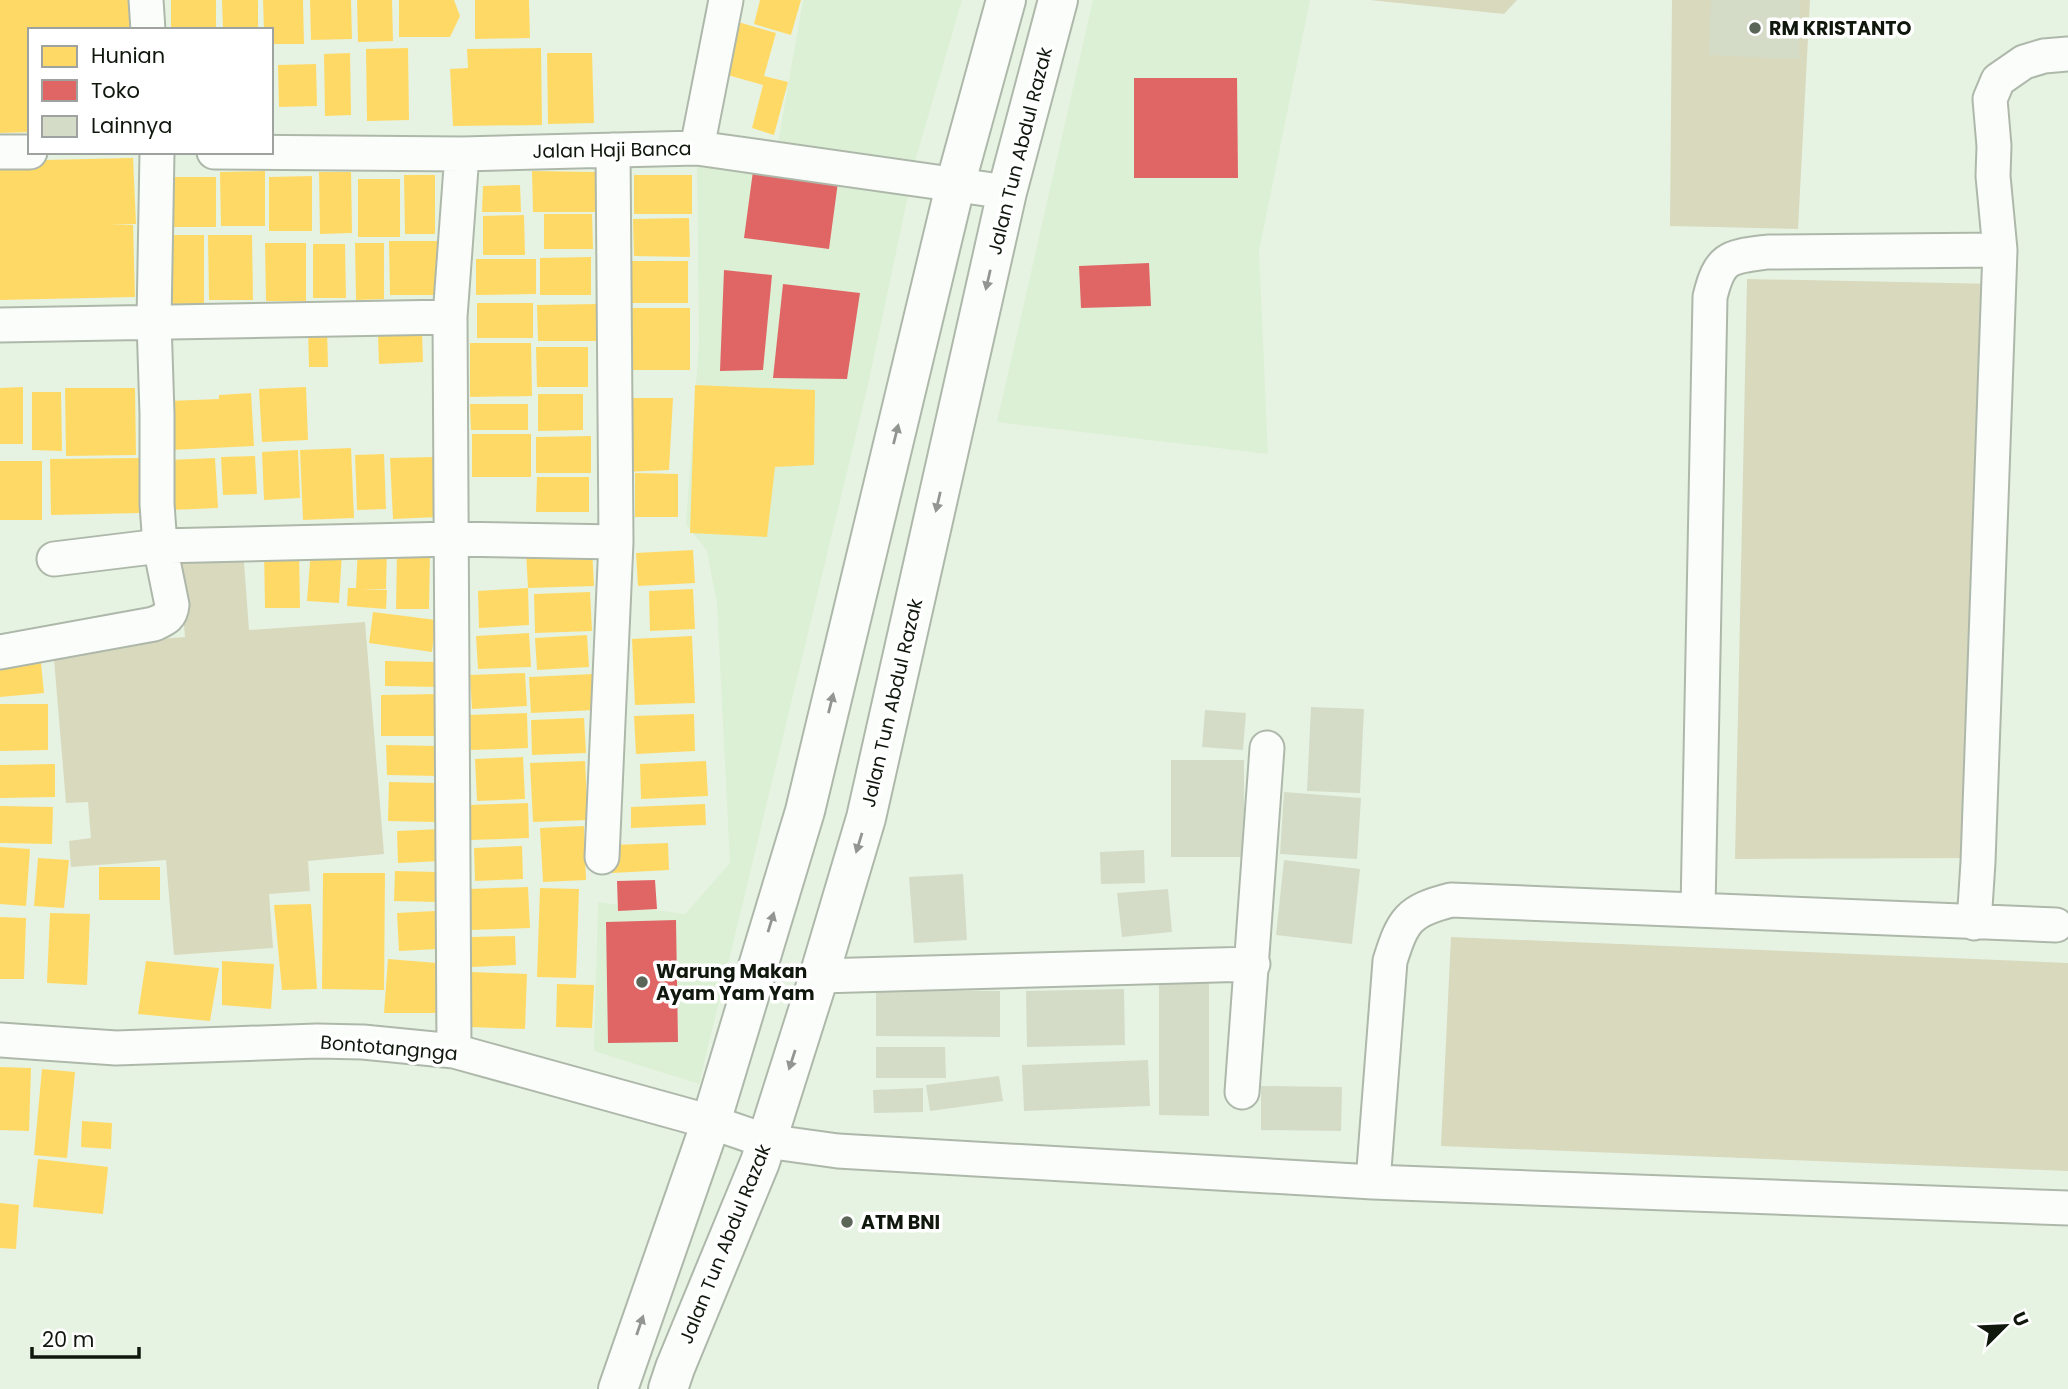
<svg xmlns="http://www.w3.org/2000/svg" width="2068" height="1389" viewBox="0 0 2068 1389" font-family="Poppins,sans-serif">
<rect width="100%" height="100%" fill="#e6f3e2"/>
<!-- built -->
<path fill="#dcf0d5" d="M803 0H962L916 158 868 385 699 1084 594 1051 598 902 685 914 730 863 717 604 707 551 686 524 699 343 697 159 774 166Z
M1093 0H1310L1259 251 1268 454 997 422Z"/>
<!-- green -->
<path fill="#d9d9bd" d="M1370 0H1517L1504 14Z
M1672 0H1810L1798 229 1670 226Z
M1747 279 1999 284 1976 858 1735 859Z
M243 549 249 630 365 622 384 854 308 861 310 891 269 894 273 948 174 955 166 860 71 867 69 841 91 838 88 802 66 803 53 647 185 637 178 553Z
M1451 937 2068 963V1171L1441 1146Z"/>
<!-- homes -->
<path fill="#ffd966" d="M0 0H133L134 30H30V132L0 133Z
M171 0H216V30H171Z
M222 0H258V30H223Z
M263 0H303L304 44H271V30H264Z
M310 0H351L352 39 311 40Z
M357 0H392L393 41 358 42Z
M399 0H454L460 16 450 37H399Z
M475 0H529L530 38 475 39Z
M760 0H801L791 35 754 24Z
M738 22 776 33 764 76 788 82 774 135 752 128 763 85 724 74Z
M408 48 409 120 367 121 366 49Z
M541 48 542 125 453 126 450 69 468 68 467 49Z
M350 53 351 115 325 116 324 54Z
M547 53H592L594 123 548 124Z
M316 64 317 106 279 107 278 65Z
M133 158 136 224 109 225H133L135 297 0 300V161Z
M265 171V226H221L220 172Z
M532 171 598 172V212H533Z
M319 172H351L352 233 320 234Z
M404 175H435V234H405Z
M634 175H692V214H634Z
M312 176V231H269V177Z
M172 177H216V227H172Z
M358 179H400V237H358Z
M520 185 521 212H482L483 186Z
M544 214H592L593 249H544Z
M524 215 525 255H483V216Z
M689 218 690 257 634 256 633 219Z
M170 235H204V305H171Z
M208 235H252L253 300H209Z
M389 241H438V295H390Z
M265 243H306V301H266Z
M355 243H384V299L356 300Z
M313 244H345L346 298H313Z
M591 257V295H540V258Z
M476 259H536V294L476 295Z
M631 261H688V303H631Z
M477 303H533V338H477Z
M596 304V341H538L537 305Z
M627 308H690V370H627Z
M308 326H327L328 367H309Z
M422 332 423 362 379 364 378 334Z
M470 343H531L532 396 470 397Z
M536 347H588V387H537Z
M695 385 815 390 814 465 775 467 767 537 690 533Z
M23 387V444H0V388Z
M306 387 308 440 262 442 259 389Z
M65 388H135L136 455 66 456Z
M32 392H61L62 451 32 450Z
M251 393 254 446 171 450 169 401 219 399V395Z
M538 394H583V430L538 431Z
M625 398H673L669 470 625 472Z
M470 404H528V430H471Z
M472 434H531V477H472Z
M591 436V473H536V437Z
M351 448 354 518 303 520 300 450Z
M298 450 300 498 264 500 262 452Z
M384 454 386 509 357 510 355 455Z
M255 456 257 494 223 495 221 457Z
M435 457 438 517 393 519 390 458Z
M139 458 140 513 51 515 50 459Z
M215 458 218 508 171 510 169 460Z
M0 461H42V520H0Z
M635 473 678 474V517H635Z
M537 477H589V512H536Z
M358 545 387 546 386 589H361L387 590 386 609 347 606 348 588H356Z
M592 548 594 586 528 588 526 551Z
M264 549H299L300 608H265Z
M311 549 342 552 339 603 307 601Z
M397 549 430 550 429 609H396Z
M693 550 695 583 638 586 636 553Z
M528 588 529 625 479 628 478 591Z
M693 589 695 629 650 631 649 591Z
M590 592 592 631 535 633 534 594Z
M373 612 436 620 432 652 369 643Z
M529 633 531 667 478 669 476 636Z
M587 635 589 667 537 670 535 638Z
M692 636 695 703 635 705 632 639Z
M40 653 44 693 0 697V657Z
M385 661 438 662 437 687 385 686Z
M525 673 527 706 472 709 470 675Z
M593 674 595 710 531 713 529 677Z
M438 694 439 736H381V695Z
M0 704H48V750L0 751Z
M527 713 528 748 471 750 469 715Z
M694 714 695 751 636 754 634 716Z
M584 718 586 753 532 755 531 720Z
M386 745 437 746V776L387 775Z
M523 757 525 799 477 801 475 759Z
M585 761 588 820 533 822 530 763Z
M706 761 708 796 641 799 640 764Z
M55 764V797L0 798V765Z
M389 782 436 783 435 822 388 821Z
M528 803 529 838 470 840 469 805Z
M705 804 706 825 631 828V807Z
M0 806 53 807 52 844 0 843Z
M584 826 586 880 543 882 540 828Z
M441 829 442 861 398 863 397 831Z
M668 843 669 870 612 873V845Z
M522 846 523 879 475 881 474 848Z
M0 847 30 849 26 906 0 904Z
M38 858 69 860 64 908 34 906Z
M99 867H160V900H99Z
M395 871 438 872V902L394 901Z
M323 873H385L384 990 322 989Z
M528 887 530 928 470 930 468 889Z
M540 888 579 889 576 978 537 977Z
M311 904 317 989 282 990 274 905Z
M435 911 437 949 399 951 397 913Z
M50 913 90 914 87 985 47 983Z
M0 917 26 918 24 979H0Z
M515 936 516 965 472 967 471 937Z
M388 959 449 964 445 1013H384Z
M146 961 219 968 210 1021 138 1014Z
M222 961 274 964 271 1009 222 1005Z
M472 972 527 974 525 1029 470 1027Z
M557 984 594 985 592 1028 556 1027Z
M0 1067 31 1068 29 1131 0 1130Z
M42 1069 75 1072 67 1158 34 1155Z
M82 1121 112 1123 111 1149 81 1147Z
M38 1159 108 1167 103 1214 33 1207Z
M0 1203 19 1205 16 1249 0 1248Z"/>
<!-- shops -->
<path fill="#e06666" d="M1134 78H1237L1238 178H1134Z
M753 171 838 182 829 249 744 238Z
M1149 263 1151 306 1081 308 1079 266Z
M724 270 772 275 763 370 720 371Z
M783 284 860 293 847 379 773 378Z
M655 880 657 909 618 911 617 881Z
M676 920 678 1042 608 1043 606 922Z"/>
<!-- building -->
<path fill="#d4dcc8" d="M1711 0H1800L1799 59 1709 55Z
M1311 707 1364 709 1360 793 1307 791Z
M1205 710 1246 713 1243 750 1202 747Z
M1171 760H1244V857H1171Z
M1284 792 1361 798 1357 859 1280 854Z
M1144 850 1145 883 1101 884 1100 852Z
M1284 860 1360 869 1352 944 1276 935Z
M963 874 967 940 914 943 909 877Z
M1168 889 1172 932 1122 937 1117 893Z
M1159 980 1209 981V1116L1159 1115Z
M1124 989 1125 1045 1027 1047 1026 991Z
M876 990 1000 991V1037L876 1036Z
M876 1047H945L946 1078H876Z
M1148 1060 1150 1106 1024 1111 1022 1065Z
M999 1076 1003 1101 930 1111 926 1085Z
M1261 1086 1342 1087 1341 1131 1261 1130Z
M923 1088V1112L874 1113 873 1090Z"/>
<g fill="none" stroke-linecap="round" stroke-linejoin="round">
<!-- street casing -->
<g stroke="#aeb8aa" stroke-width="37">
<path id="street" d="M146 0 148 30
M697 148 726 0
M0 152H30
M214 152 462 154 697 148 1007 192
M0 325 450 317
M54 559 160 546 452 539 616 542
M0 652 154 624C165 619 171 617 172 605L160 546 157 504V414L154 321 157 152
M602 857 616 542 613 150
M1698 909 1710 297C1720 256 1729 257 1768 252L2000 250
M1974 923 1978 862 2000 250 1993 176 1994 146 1990 99 1998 80 2024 62 2044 56 2068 54
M819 976 1253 964
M0 1040 116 1048 317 1041 363 1042 454 1051 711 1122 766 1141 838 1151 1373 1182 2068 1208
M454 1051 450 317 462 154
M1242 1092 1267 748
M1373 1182 1390 961C1403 920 1408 911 1451 900L2056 925"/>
</g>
<!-- primary casing -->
<g stroke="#aeb8aa" stroke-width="42">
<path id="primary" d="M618 1389 711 1122 805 811 957 178 1006 0
M668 1389 675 1368 760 1162 819 976 866 818 1007 192 1058 0"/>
</g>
<!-- street -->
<use href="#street" stroke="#fbfdfb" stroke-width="33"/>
<!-- primary -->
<use href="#primary" stroke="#fbfdfb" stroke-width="38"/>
</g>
<!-- one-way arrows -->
<defs><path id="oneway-solid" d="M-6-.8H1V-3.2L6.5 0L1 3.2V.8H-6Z" transform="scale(1.75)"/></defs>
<g fill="#919690">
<use href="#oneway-solid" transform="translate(988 280) rotate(103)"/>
<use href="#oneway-solid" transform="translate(896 434) rotate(-76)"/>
<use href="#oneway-solid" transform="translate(938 502) rotate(103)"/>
<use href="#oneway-solid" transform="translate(831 703) rotate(-76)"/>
<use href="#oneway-solid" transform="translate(859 843) rotate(107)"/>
<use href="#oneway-solid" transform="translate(771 922) rotate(-73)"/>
<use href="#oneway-solid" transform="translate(792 1060) rotate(108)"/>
<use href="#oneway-solid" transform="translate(640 1325) rotate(-71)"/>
</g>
<!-- markers -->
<g fill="#5b6558" stroke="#fff" stroke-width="2.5">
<circle cx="1755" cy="28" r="7"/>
<circle cx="642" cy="982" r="7"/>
<circle cx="847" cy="1222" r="7"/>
</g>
<g text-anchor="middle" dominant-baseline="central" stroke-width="7" stroke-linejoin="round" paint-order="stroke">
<!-- poi labels -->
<g font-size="19" font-weight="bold" fill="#10180e" stroke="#fff" text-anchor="start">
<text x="1769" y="28">RM KRISTANTO</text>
<text x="656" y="971">Warung Makan<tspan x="656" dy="22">Ayam Yam Yam</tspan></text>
<text x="861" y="1222">ATM BNI</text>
</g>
<!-- street labels -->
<g font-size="19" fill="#10180e" stroke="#fff">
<text transform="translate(612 150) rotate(-1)">Jalan Haji Banca</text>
<text transform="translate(1020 151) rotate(-76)">Jalan Tun Abdul Razak</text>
<text transform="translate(892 703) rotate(-77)">Jalan Tun Abdul Razak</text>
<text transform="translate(389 1048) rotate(5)">Bontotangnga</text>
<text transform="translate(725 1244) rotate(-68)">Jalan Tun Abdul Razak</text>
</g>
</g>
<!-- legend -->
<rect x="28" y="28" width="245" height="126" fill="#ffffff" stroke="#9fa39f" stroke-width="2"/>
<rect x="42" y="46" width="35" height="21" fill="#ffd966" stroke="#9fa39f" stroke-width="2"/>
<text x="91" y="63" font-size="21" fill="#10180e">Hunian</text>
<rect x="42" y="80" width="35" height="21" fill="#e06666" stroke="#9fa39f" stroke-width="2"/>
<text x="91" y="98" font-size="21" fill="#10180e">Toko</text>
<rect x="42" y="116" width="35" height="21" fill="#d4dcc8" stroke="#9fa39f" stroke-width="2"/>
<text x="91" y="133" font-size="21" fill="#10180e">Lainnya</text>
<!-- north arrow -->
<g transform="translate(2005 1326) rotate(66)" stroke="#ffffff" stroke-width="5" paint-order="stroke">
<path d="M0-5L12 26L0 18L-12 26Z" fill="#10180e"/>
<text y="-10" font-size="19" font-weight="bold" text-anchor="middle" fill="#10180e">U</text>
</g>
<!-- scale -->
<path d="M32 1347v10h107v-10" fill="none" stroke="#10180e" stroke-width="3.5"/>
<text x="42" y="1347" font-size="21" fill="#10180e" stroke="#ffffff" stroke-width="5" paint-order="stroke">20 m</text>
</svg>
